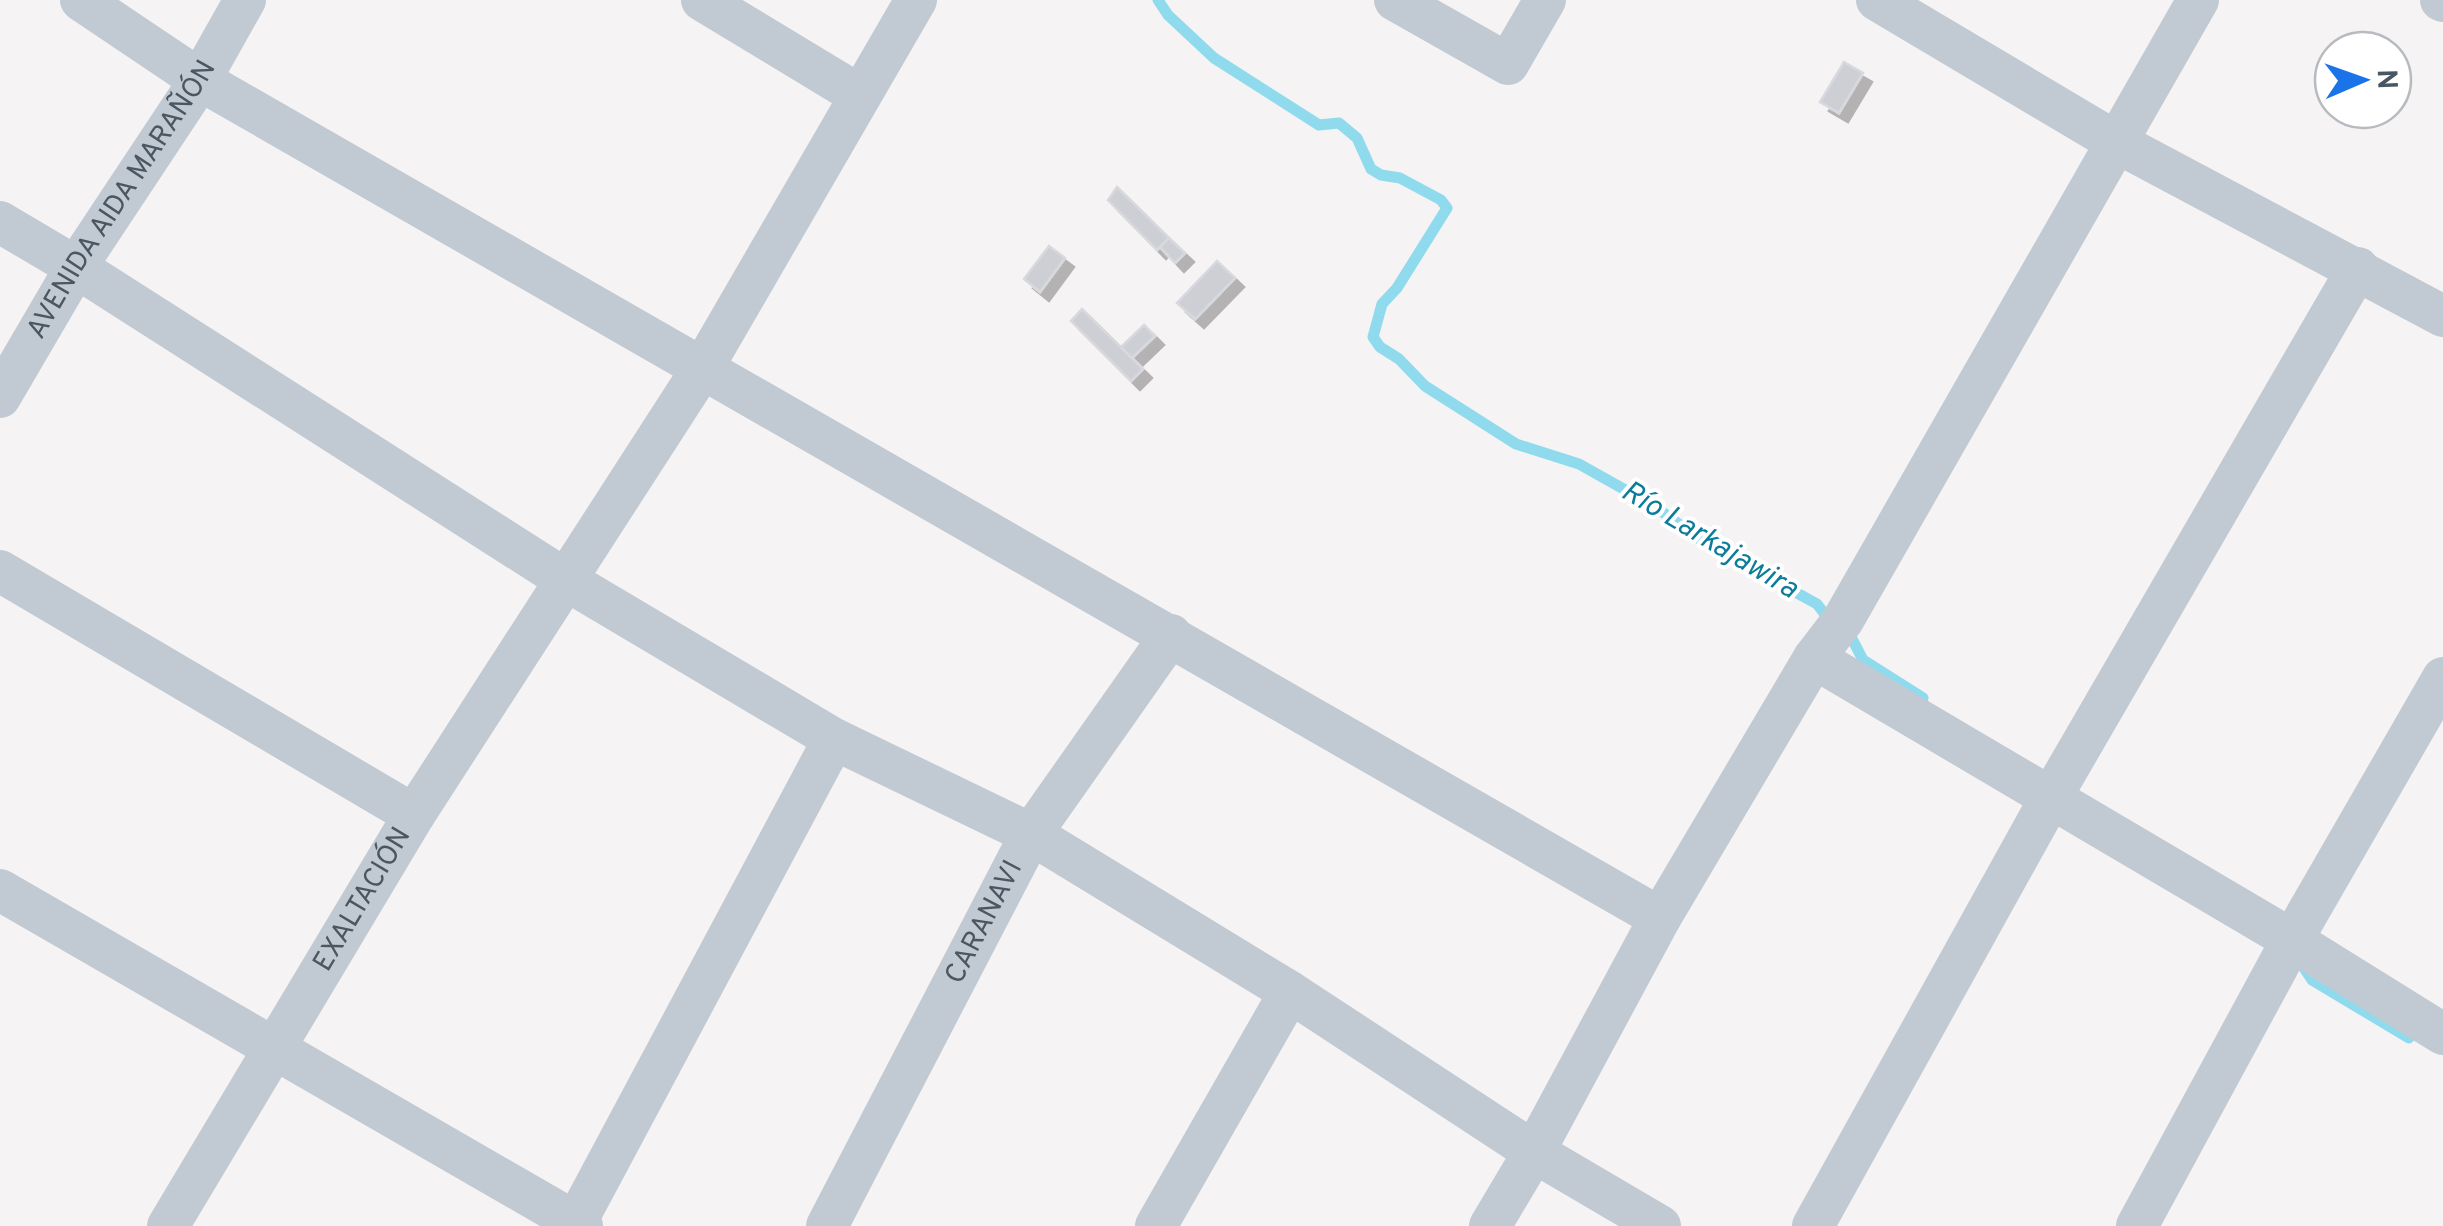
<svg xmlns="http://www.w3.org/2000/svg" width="2443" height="1226" viewBox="0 0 2443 1226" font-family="Overpass,sans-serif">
<defs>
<filter id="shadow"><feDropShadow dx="9" dy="9" stdDeviation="0" flood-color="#0004"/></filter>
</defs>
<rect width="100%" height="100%" fill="#f5f3f3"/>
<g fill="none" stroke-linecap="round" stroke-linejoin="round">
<!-- stream -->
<path stroke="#90daee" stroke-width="11" d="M1158 0 1168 15 1214 58 1319 125 1339 123 1357 138 1371 169 1381 175 1400 178 1441 200 1447 208 1397 288 1382 304 1373 337 1380 347 1399 359 1425 386 1516 444 1579 464 1654 506 1702 541 1817 604 1827 617 1834 618
M1847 629 1863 660 1923 698
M2302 965 2312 980 2409 1038"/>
</g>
<!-- building -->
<path fill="#cdcfd5" stroke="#d7d9de" stroke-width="2.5" filter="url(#shadow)" d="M1844 62 1863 73 1839 113 1820 102Z
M1117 187 1169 238 1157 250 1108 200Z
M1169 238 1185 253 1175 263 1160 247Z
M1049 246 1065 258 1040 292 1024 279Z
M1217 261 1235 278 1195 319 1177 303Z
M1082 309 1143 369 1131 381 1071 321Z
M1144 325 1155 336 1132 358 1121 347Z"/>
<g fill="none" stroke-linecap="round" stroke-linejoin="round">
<!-- minor -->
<g stroke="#c1cad2" stroke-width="42">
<path d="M81 0 200 80 1660 918"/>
<path d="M702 0 859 95"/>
<path d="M1395 0 1508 64 1545 0"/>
<path d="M1877 0 2116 142 2443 316"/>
<path d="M2441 0 2443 1"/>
<path d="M0 222 76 267 566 580 834 739 1031 834 1290 992 1534 1152 1660 1226"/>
<path id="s1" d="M0 397 76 267 200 80 245 0"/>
<path d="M0 571 414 815"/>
<path d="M1814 658 2292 940 2443 1034"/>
<path d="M0 890 582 1226"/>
<path d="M576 1222 834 739"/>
<path id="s2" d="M168 1226 414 815 702 369 916 0"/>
<path id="s3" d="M827 1226 1031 834 1171 635"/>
<path d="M1156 1226 1290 992"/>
<path d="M1490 1226 1534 1152 1660 918 1814 658 1843 620 2198 0"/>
<path d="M1813 1226 2050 799 2358 268"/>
<path d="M2137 1226 2292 940 2443 678"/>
</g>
</g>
<g text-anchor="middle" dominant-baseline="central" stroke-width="8" stroke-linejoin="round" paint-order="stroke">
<!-- street labels -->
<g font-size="28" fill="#4a5661" stroke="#fff">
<text stroke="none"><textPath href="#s1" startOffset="232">AVENIDA AIDA MARAÑÓN</textPath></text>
<text stroke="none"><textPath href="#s2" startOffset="380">EXALTACIÓN</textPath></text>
<text stroke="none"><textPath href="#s3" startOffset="342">CARANAVI</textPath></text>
</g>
<!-- water labels -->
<g font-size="30" font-style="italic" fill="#0c7c9b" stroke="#fff">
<text transform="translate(1709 541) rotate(31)">Río Larkajawira</text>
</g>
</g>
<!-- north arrow -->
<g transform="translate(2363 80) rotate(88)"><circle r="48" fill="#ffffff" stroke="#b7bbc0" stroke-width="2.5"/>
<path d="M0-8L18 38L0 25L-18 38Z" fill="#1a73e8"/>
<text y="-15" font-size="28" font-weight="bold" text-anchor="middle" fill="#4a5661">N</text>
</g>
</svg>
